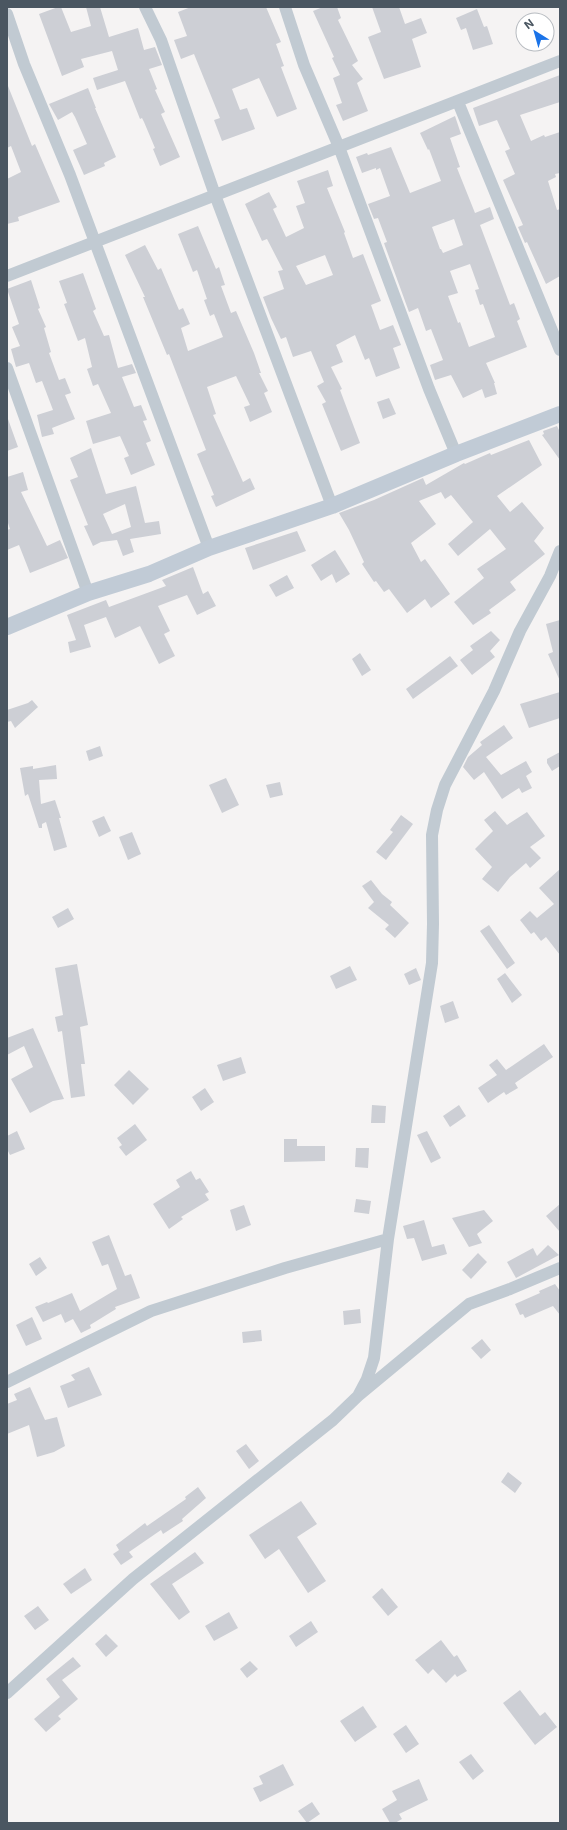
<svg xmlns="http://www.w3.org/2000/svg" width="567" height="1830" viewBox="0 0 567 1830" font-family="Inter,sans-serif">
<rect width="100%" height="100%" fill="#f5f3f3"/>
<!-- building -->
<path fill="#cdcfd5" fill-rule="evenodd" d="M58 7H61L71 32 91 26 86 7H100L109 37 138 28 144 50 155 47 162 65 149 69 157 89 155 90 165 112 161 114 180 157 160 166 153 149 155 148 144 122 142 118 140 119 125 81 97 90 93 78 118 70 112 51 81 59 84 67 62 76 39 14Z
M191 7H266L281 42 276 44 284 66 281 67 297 109 277 117 259 78 232 89 240 110 247 108 255 129 222 141 214 120 220 118 194 54 181 59 174 40 187 36 178 12Z
M323 7H337L341 18 338 20 358 61 352 65 363 79 357 83 368 111 343 121 336 105 342 103 333 78 340 75 332 58 334 57 313 11Z
M372 7H399L405 24 421 18 427 33 412 39 421 67 384 79 368 37 381 32Z
M477 9 484 27 487 26 493 44 473 50 466 28 461 30 456 18Z
M560 75V102L520 115 531 141 544 135 545 137 560 132V173L555 174 556 177 548 181 557 210 560 209V276L546 284 527 242 525 243 518 227 523 225 503 180 515 174 505 151 510 149 497 120 479 126 473 108Z
M8 86 32 146 35 144 60 202 18 217 19 221 7 224V179L21 172 11 146 7 148V87Z
M88 88 96 108H95L116 157 104 163 105 166 84 175 73 150 87 144 75 117 72 112 58 120 49 104Z
M455 116 461 134 450 138 460 167 457 168 475 213 490 207 494 219 480 225 510 305 514 303 520 319 517 321 527 347 486 363 495 383H494L497 394 485 398 482 389 463 398 451 375 435 380 430 365 443 360 431 329 426 331 418 308 409 312 385 246 384 243 387 242 378 218 374 219 368 204 390 196 380 168 376 170V168L362 173 356 157 367 153 368 155 391 147 410 193 441 181 429 149 428 150 420 133ZM454 219 463 245 443 253 441 249H440L432 227ZM470 264 479 289 475 290 480 305 483 304 495 337 469 347 460 322 458 323 448 296 458 293 450 271Z
M328 170 333 186 327 188 345 232 344 233 353 258 363 254 381 301 371 305 380 330 393 325 401 345 393 348 400 368 376 377 369 358 365 360 355 335 336 345 343 362 331 367 342 389 340 390 360 443 341 451 322 404 326 402 317 386 324 382 311 351 293 357 286 337 281 339 271 318 263 297 284 289 278 271 283 270 267 239 262 241 245 204 269 192 277 207 273 209 286 237 304 228 296 206 305 203 297 181ZM325 255 333 275 306 285 296 266Z
M198 226 216 269 219 267 225 285 221 286 231 313 236 311 254 353 261 373H259L268 391 264 393 272 412 250 422 244 407 250 405 236 376 207 387 216 414 213 415 243 482 250 478 255 489 216 507 211 496 214 495 197 454 206 450 169 354 167 355 143 297H145L125 255 145 245 158 270 161 268 179 310 183 308 190 324 181 328 188 351 223 337 214 314 210 316 204 300 207 299 197 270 193 272 178 234Z
M83 273 96 309 93 311 104 336 109 335 118 368 132 364 136 373 122 377 134 407 141 405 147 420 143 421 151 441 146 443 155 465 131 475 124 458 129 456 120 436 93 444 86 421 111 413 98 384 93 386 87 369 92 367 85 338 78 341 64 304 67 303 59 281Z
M31 280 40 308 38 309 46 327 44 328 51 352 49 353 59 380 65 378 71 393 65 395 75 419 52 428 54 434 42 437 37 415 53 410 42 381 36 383 29 363 16 367 11 349 20 346 12 327 19 324 7 289Z
M389 398 396 414 383 419 377 402Z
M8 419 18 447 7 451V420Z
M557 426 560 432V460L542 435 544 434 543 431Z
M529 440 542 465 497 496 510 512 522 502 544 528 534 541 545 554 510 582 516 590 489 610 491 613 473 625 454 602 484 578 477 569 506 549 490 529 458 556 448 544 473 522 451 495 445 499 441 492 419 501 436 524 411 543 421 562 425 559 450 594 431 608 425 599 407 613 389 589 384 592 376 581 374 582 362 564 364 562 349 530 339 513 374 500 423 478 426 485 464 463 465 464 490 453 491 455Z
M91 448 106 494 136 486 145 523 159 521 161 534 130 539 134 552 123 556 117 540 101 542 93 546 84 526 88 525 70 480 78 477 70 458ZM125 504 131 527 112 534 103 514Z
M23 472 28 490 21 492 47 546 60 540 68 558 30 573 19 545 7 550V530L10 529 7 520V477Z
M297 531 306 551 253 570 245 548Z
M335 550 350 574 336 583 332 574 321 581 311 565Z
M193 567 203 594 208 591 216 606 197 615 187 595 158 606 170 631 164 634 175 656 159 664 140 626 115 638 106 617 84 625 91 647 70 653 68 642 76 640 67 615 106 600 109 607 166 586 162 580Z
M287 575 294 588 276 597 269 585Z
M560 620V681L548 654 553 652 546 624Z
M491 631 500 640 490 651 495 657 472 675 460 660 473 650 470 646Z
M360 653 371 670 362 676 352 659Z
M450 656 458 666 413 699 406 689Z
M560 692V718L529 728 520 704Z
M32 700 38 707 15 728 11 721 7 722V710L28 703Z
M504 725 513 738 486 757 501 775 526 761 532 772 526 776 532 788 522 793 519 788 502 799 484 772 474 780 463 767 468 757 482 745 480 742Z
M100 746 103 756 89 761 86 751Z
M560 752V766L552 771 547 763V759Z
M56 765 57 779 39 780 41 804 55 800 61 818H59L67 847 54 851 46 822 42 824V828H39L28 794 25 796 20 768 33 766V769Z
M226 778 239 805 222 813 209 785Z
M280 782 283 795 270 798 266 785Z
M495 811 507 825 527 812 545 836 530 847 541 858 530 868 526 863 510 877 498 892 482 879 492 867 475 849 493 831 484 820Z
M401 815 413 824 386 860 376 852 393 832 390 830Z
M104 816 111 831 99 837 92 821Z
M132 832 141 854 128 860 119 837Z
M560 869V955L546 937 541 941 534 932 531 934 520 920 530 911 537 918 554 904 539 888Z
M371 880 382 894 392 902 390 905 409 923 395 938 385 929 389 925 368 908 374 902 362 886Z
M68 908 74 919 58 928 52 917Z
M489 925 515 963 507 969 480 931Z
M77 964 88 1025 80 1027 85 1064H81L85 1096 71 1098 62 1031 58 1032 55 1017 63 1015 55 968Z
M350 966 357 980 336 989 330 976Z
M416 968 421 980 409 985 404 974Z
M505 973 522 995 512 1003 497 979Z
M453 1001 459 1018 445 1023 440 1006Z
M33 1028 64 1099 53 1101 30 1113 11 1079 33 1067 24 1046 7 1055V1038Z
M544 1044 553 1057 515 1083 518 1088 506 1095 504 1092 488 1103 478 1088 497 1075 489 1065 497 1059 506 1070Z
M241 1057 246 1073 223 1081 217 1065Z
M129 1070 149 1089 133 1105 114 1085Z
M205 1088 214 1102 201 1111 192 1097Z
M372 1105 386 1106 385 1123H371Z
M459 1105 466 1116 450 1127 443 1116Z
M135 1124 147 1140 126 1156 119 1147 122 1145 117 1138Z
M17 1131 25 1149 10 1155 7 1149V1136Z
M427 1131 441 1158 431 1163 417 1135Z
M284 1139H297V1146H325V1161L284 1162Z
M356 1148H369L368 1168 355 1167Z
M191 1171 196 1180 200 1178 209 1192 205 1194 209 1200 181 1217 183 1219 169 1229 153 1204 180 1187 176 1180Z
M356 1199 371 1201 369 1214 354 1212Z
M560 1204V1232L546 1216Z
M244 1205 251 1225 236 1231 230 1210Z
M484 1210 493 1221 477 1234 482 1243 469 1247 452 1218Z
M424 1220 432 1247 444 1244 447 1254 422 1261 414 1238 407 1239 403 1226Z
M109 1235 125 1276 131 1274 140 1298 115 1307 116 1309 90 1325 91 1328 81 1333 73 1319 65 1323 61 1314 43 1322 35 1307 47 1302 48 1303 72 1293 80 1311 117 1289 108 1264 102 1266 92 1242Z
M548 1245 559 1255 516 1278 507 1262 533 1248 537 1256Z
M478 1253 487 1262 471 1279 462 1270Z
M40 1257 47 1268 36 1276 29 1264Z
M555 1284 560 1291V1315L553 1306 525 1318 523 1314 520 1315 515 1304 540 1293 539 1291Z
M360 1309 361 1323 344 1325 343 1311Z
M32 1317 42 1339 26 1346 16 1325Z
M261 1330 262 1341 243 1343 242 1332Z
M482 1339 491 1350 481 1359 471 1348Z
M89 1367 102 1395 68 1408 60 1386 75 1380 71 1375Z
M30 1387 45 1420 57 1417 65 1446 54 1452 37 1457 29 1425 7 1434V1404L17 1400 14 1394Z
M246 1444 259 1461 249 1469 236 1451Z
M508 1472 522 1483 515 1493 501 1482Z
M198 1487 206 1498 182 1519 183 1521 163 1534 161 1530 129 1552 133 1557 121 1565 113 1554 119 1550 116 1545 145 1523 147 1526 186 1499 185 1497Z
M301 1501 317 1524 297 1537 326 1581 308 1593 279 1549 265 1559 249 1535Z
M195 1552 204 1563 172 1584 190 1612 179 1620 150 1584Z
M85 1568 92 1580 71 1594 63 1584Z
M382 1588 398 1607 388 1616 372 1597Z
M38 1606 49 1620 35 1630 24 1616Z
M229 1612 238 1628 214 1641 205 1626Z
M311 1621 318 1632 296 1647 289 1636Z
M106 1634 118 1646 106 1657 95 1644Z
M441 1640 454 1657 457 1655 467 1671 457 1677 455 1674 446 1683 433 1669 428 1674 415 1660Z
M73 1657 81 1666 62 1680 78 1699 58 1716 61 1719 46 1732 34 1719 60 1697 46 1679Z
M250 1661 258 1669 247 1678 240 1669Z
M520 1690 540 1716 545 1712 557 1727 535 1745 503 1703Z
M363 1706 377 1727 355 1742 340 1721Z
M406 1725 419 1744 406 1753 393 1734Z
M471 1754 484 1771 473 1780 459 1762Z
M283 1764 294 1785 260 1802 253 1788 263 1784 259 1776Z
M419 1779 428 1800 399 1814 402 1819 395 1823H390L382 1809 397 1800 392 1791Z
M312 1802 320 1814 307 1823 298 1811Z"/>
<g fill="none" stroke-linecap="round" stroke-linejoin="round">
<!-- street -->
<path stroke="#c1cad2" stroke-width="12" d="M145 7 161 40 215 195 332 506
M285 7 304 65 339 147 429 389 456 454
M7 14 24 64 70 175 209 548
M458 102 560 350
M7 276 560 61
M7 368 88 593
M7 1382 151 1311 285 1268 388 1239
M358 1396 367 1379 374 1358 388 1239 432 963 433 924 432 835 437 810 445 785 494 691 520 631 550 576 560 551
M7 1693 133 1579 333 1420 358 1396 469 1304 510 1289 560 1268"/>
<!-- secondary -->
<path stroke="#c1cbd6" stroke-width="16" d="M7 627 88 593 149 574 209 548 332 506 456 454 560 414"/>
</g>
<!-- border -->
<rect width="567" height="1830" fill="none" stroke="#4a5661" stroke-width="16"/>
<!-- north arrow -->
<g transform="translate(535 32) rotate(323)"><circle r="19" fill="#ffffff" stroke="#b7bbc0"/>
<path d="M0-3L7 15L0 10L-7 15Z" fill="#1a73e8"/>
<text y="-6" font-size="11" font-weight="bold" text-anchor="middle" fill="#4a5661">N</text>
</g>
</svg>
